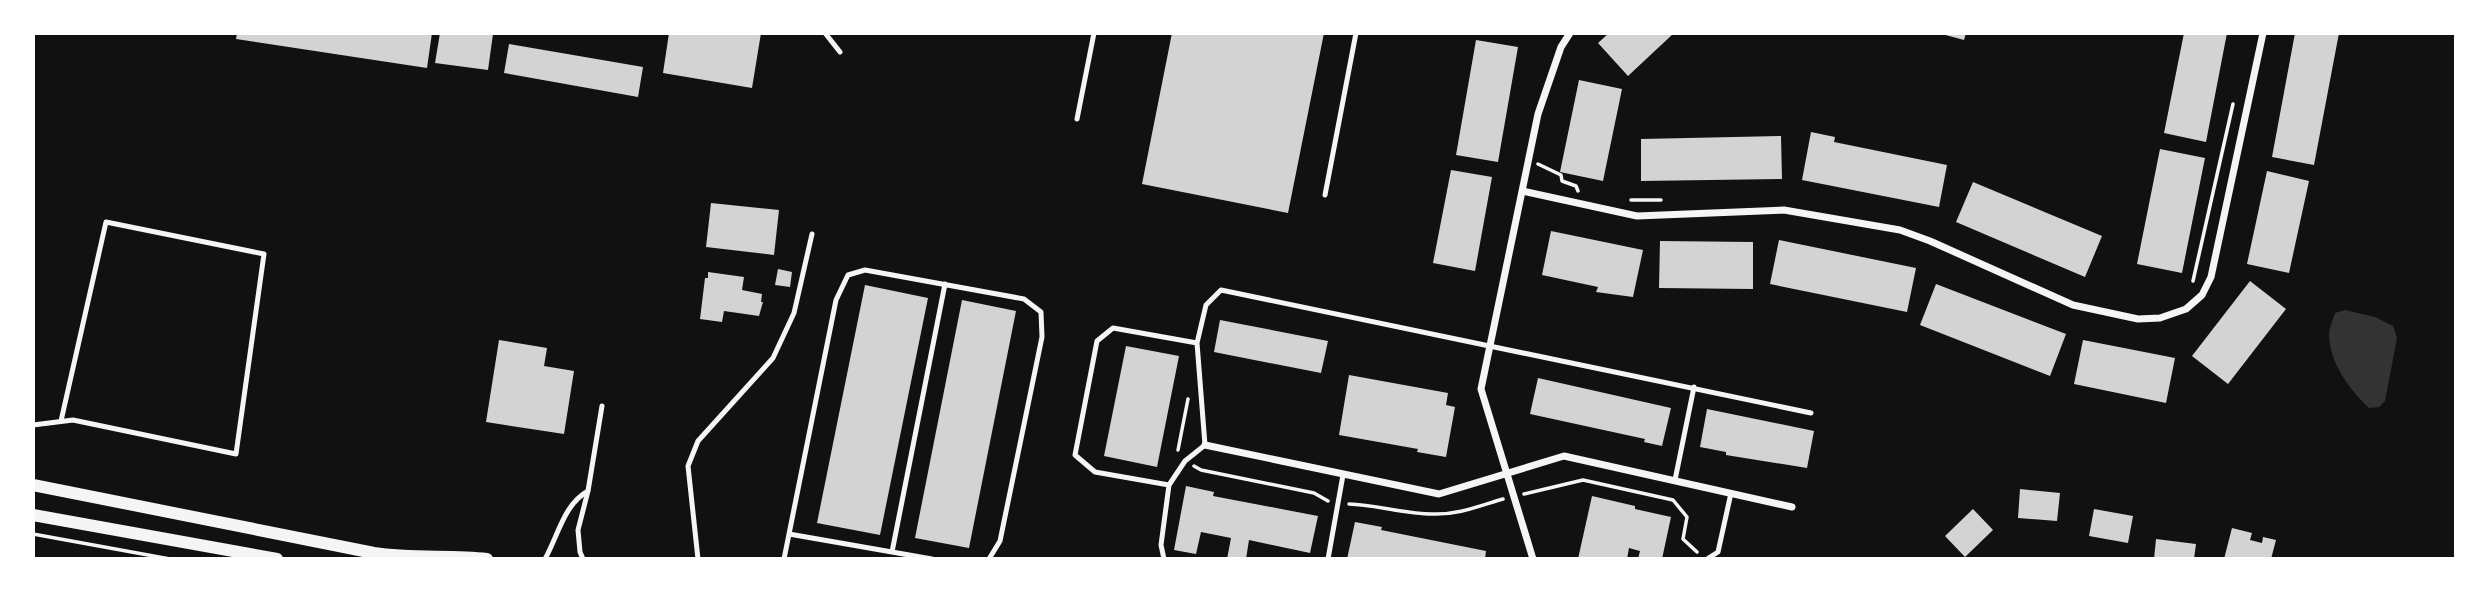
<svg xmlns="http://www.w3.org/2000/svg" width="2489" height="592" viewBox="0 0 2489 592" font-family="Overpass,sans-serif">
<rect width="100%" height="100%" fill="#111"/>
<!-- water -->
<path fill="#333" d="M2345 310 2375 317 2393 326 2397 338 2385 401 2379 407 2369 408C2349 389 2330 363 2329 335 2329 328 2333 320 2335 313Z"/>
<!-- building -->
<path fill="#d3d3d3" d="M237 33H432L427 68 236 39Z
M440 33 493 34 488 70 435 63Z
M669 33H761L752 88 663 73Z
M1172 33H1324L1288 213 1142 184Z
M1609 33H1674L1628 76 1598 43Z
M1938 33H1966L1964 40Z
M2184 33H2227L2206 142 2164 133Z
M2295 33H2339L2314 165 2272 157Z
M1476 40 1518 47 1498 162 1456 155Z
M509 44 643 67 638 97 504 73Z
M1579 80 1622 89 1603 181 1560 172Z
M1811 132 1835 137 1834 142 1947 165 1939 207 1802 180Z
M1781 136 1782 179 1641 181V139Z
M2160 149 2205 158 2182 273 2137 264Z
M1451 170 1492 177 1475 271 1433 263Z
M2267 171 2309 181 2289 273 2247 264Z
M1973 182 2102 236 2085 277 1956 222Z
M711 203 779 210 774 255 706 247Z
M1551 231 1643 250 1633 297 1596 292 1598 287 1542 275Z
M1779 240 1916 268 1907 312 1770 284Z
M1660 241 1753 242V289L1659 288Z
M778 269 792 272 790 287 775 285Z
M708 272 744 277 742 290 762 294 761 302H763L759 316 724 311 722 322 700 319 705 278H708Z
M2250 281 2286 309 2228 384 2192 356Z
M1936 284 2066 334 2050 376 1920 325Z
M865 285 928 298 880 535 817 523Z
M962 300 1016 311 969 548 915 538Z
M1220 320 1328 341 1321 373 1214 352Z
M499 340 547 348 544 366 574 371 564 434 486 422Z
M2083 340 2175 358 2166 403 2074 384Z
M1126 346 1179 356 1157 467 1104 456Z
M1349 375 1448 393 1446 405 1455 407 1446 457 1417 452 1418 449 1339 435Z
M1538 378 1671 408 1662 446 1644 442 1645 439 1530 414Z
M1707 409 1814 431 1807 468 1726 455V452L1700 447Z
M1186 486 1214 492 1213 496 1318 516 1310 553 1249 540 1246 559H1227L1231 538 1201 532 1196 554 1174 550Z
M2020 489 2060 493 2057 521 2018 518Z
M1592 496 1635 506V509L1671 517 1662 559H1638L1640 551 1629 548 1627 559H1578Z
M1973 509 1993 530 1965 557 1945 536Z
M2094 509 2133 516 2128 543 2089 536Z
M1355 522 1382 527 1381 530 1486 551 1485 559H1347Z
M2232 528 2252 533 2250 540 2262 543 2263 537 2276 540 2271 559H2224Z
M2156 539 2196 544 2194 559H2154Z"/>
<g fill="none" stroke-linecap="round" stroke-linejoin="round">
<!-- path -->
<path stroke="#f5f5f5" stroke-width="3.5" d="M1538 164 1561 175 1562 181 1576 186 1578 191
M1631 200H1661
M2193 281 2233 104
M1178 450 1188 399
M1194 466 1201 470 1314 493 1328 501
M1524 494 1583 480 1673 500 1687 517 1683 539 1697 552
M1349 504C1377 505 1405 514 1432 514 1458 515 1479 506 1503 499
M33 534 170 559"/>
<!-- service -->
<path stroke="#f5f5f5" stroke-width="5" d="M825 33 840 52
M1077 119 1094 33
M1325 195 1356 33
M33 425 73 420 236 454 264 254 106 222 61 421
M1675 480 1694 387
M1169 485 1185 461 1205 445 1197 343
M789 534 932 559
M892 552 945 284
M545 559C558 536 564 504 588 491
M583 559 580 552 578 530 588 491 602 406
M698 559 688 466 698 441 773 358 794 313 812 234
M784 559 836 300 848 275 865 270 1024 299 1041 312 1042 337 1000 541 989 559
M1164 559 1161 545 1169 485 1095 472 1075 455 1097 341 1113 328 1197 343 1206 305 1221 290 1811 413
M1328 559 1343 475
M1707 559 1718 552 1731 493"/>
<!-- minor -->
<path stroke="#f5f5f5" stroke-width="7" d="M1522 191 1637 216 1784 210 1900 230 1930 241 2073 305 2138 319 2160 318 2186 309 2202 295 2211 277 2263 33
M1205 445 1439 494 1564 456 1792 507
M1533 559 1481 389 1538 114 1561 47 1570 33"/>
<!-- tertiary -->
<path stroke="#f5f5f5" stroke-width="12" d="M33 485 374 553C411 559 449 555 487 559
M33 515 277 559"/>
</g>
<!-- border -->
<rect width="2489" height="592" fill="none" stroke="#ffffff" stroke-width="70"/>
</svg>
